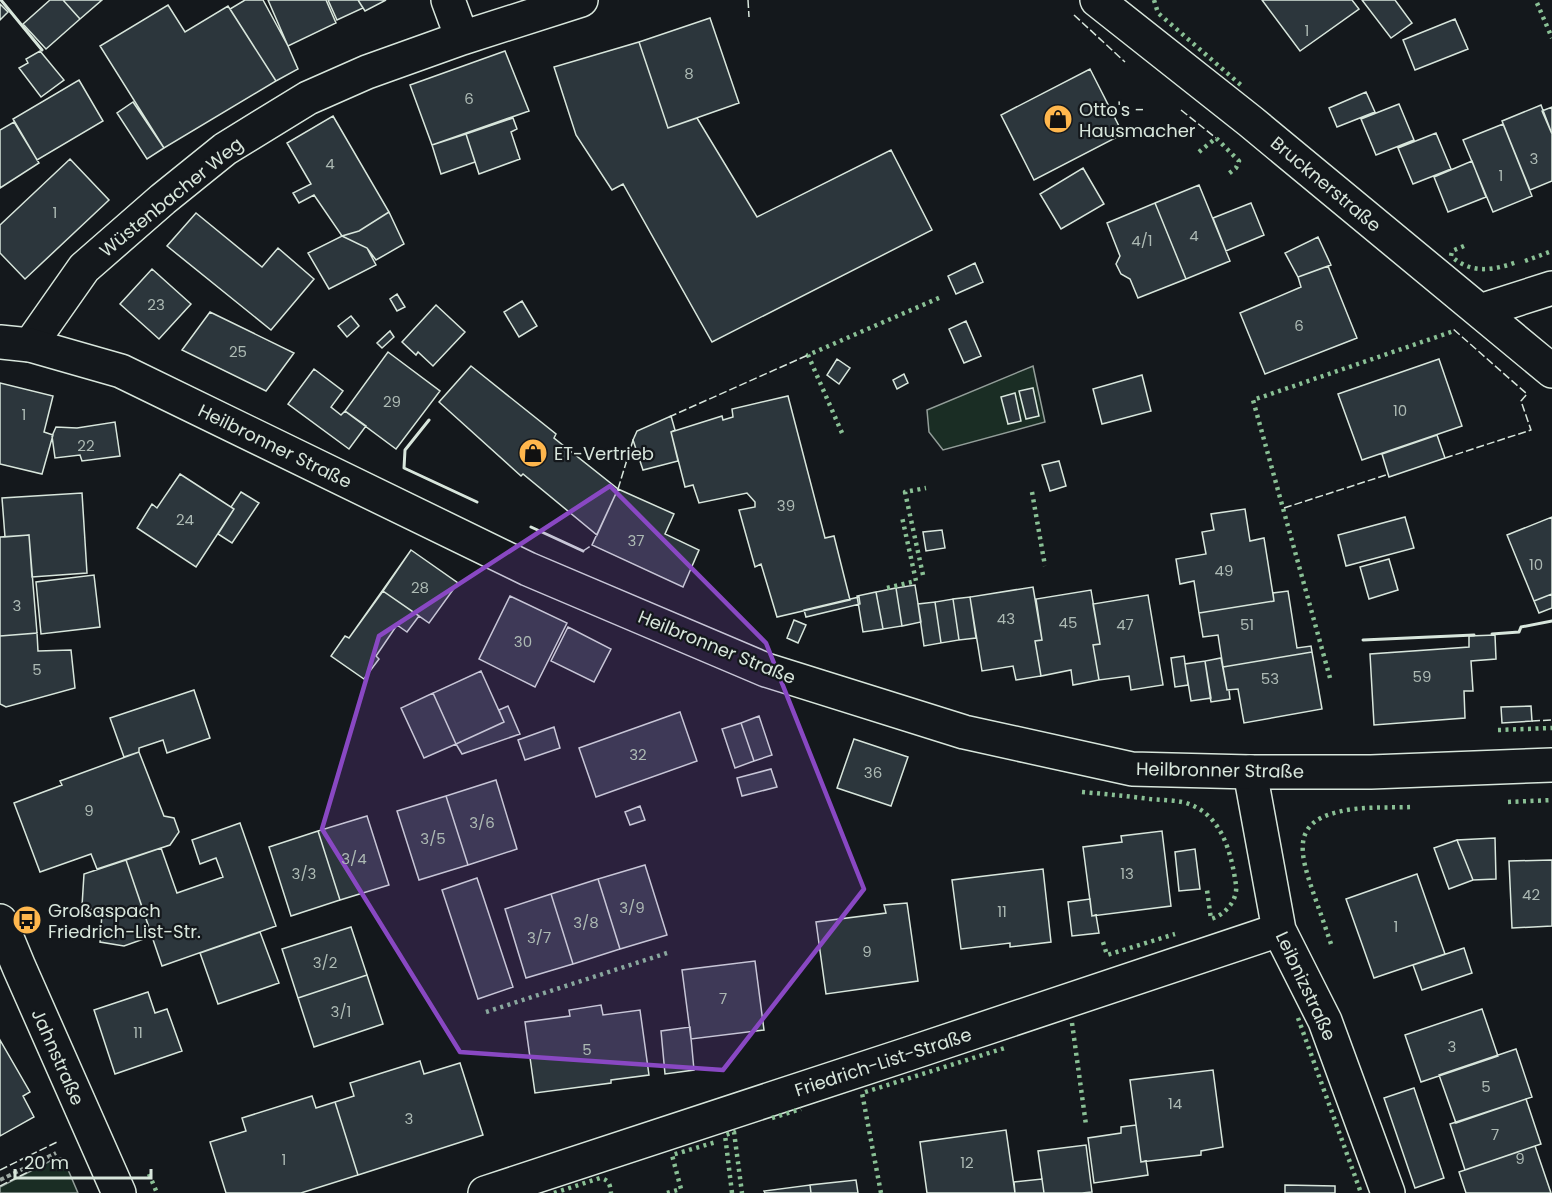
<svg xmlns="http://www.w3.org/2000/svg" width="1552" height="1193" viewBox="0 0 1552 1193" font-family="Poppins,sans-serif">
<rect width="100%" height="100%" fill="#14181c"/>
<!-- green -->
<path fill="#1a2d24" stroke="#939e99" stroke-width="1.5" d="M1033 366 1045 422 943 450 929 432 927 410Z
M56 1158H63L78 1193H0V1187Z"/>
<!-- building -->
<path fill="#2c363c" stroke="#d8e6dc" stroke-width="1.5" d="M50 0H63L80 19 46 49 23 24Z
M63 0H102L80 19Z
M245 0H263L288 46 298 69 276 81 230 9Z
M268 0H326L336 23 288 46Z
M328 0H358L363 8 337 20Z
M358 0H386L365 11Z
M1262 0H1352L1359 9 1300 51Z
M1362 0H1395L1412 23 1391 38Z
M0 4 8 12 0 20Z
M168 5 185 32 228 6 276 81 164 148 100 46Z
M710 18 739 103 668 128 639 42Z
M1455 19 1468 49 1415 70 1403 40Z
M639 42 668 128 697 118 757 217 891 150 932 230 712 342 623 184 612 190 576 135 554 67Z
M40 51 64 80 41 97 19 68 28 63 26 59Z
M505 51 529 111 432 145 410 85Z
M1090 69 1123 134 1034 180 1001 115Z
M79 80 103 121 37 160 13 119Z
M1366 92 1375 112 1337 127 1329 108Z
M133 102 164 148 147 159 117 113Z
M1399 104 1414 140 1376 155 1361 119Z
M1541 105 1552 134V181L1530 190 1502 121Z
M1552 107V134L1542 111Z
M333 116 389 212 359 231 342 236 314 195 299 203 293 193 311 184 287 143Z
M513 118 517 129 511 132 520 159 479 174 466 134Z
M14 122 39 163 0 188V130Z
M1503 124 1532 196 1493 212 1463 140Z
M1436 133 1451 169 1413 184 1398 148Z
M466 134 475 162 441 174 432 145Z
M70 159 109 200 25 279 0 253V225Z
M1472 161 1486 197 1448 212 1434 177Z
M1083 168 1104 204 1061 229 1040 194Z
M1199 185 1230 261 1186 279 1155 203Z
M1155 203 1186 279 1138 298 1130 279 1121 274 1116 264 1120 256 1107 223Z
M1251 203 1264 235 1226 251 1213 218Z
M389 212 404 244 376 260 367 248 342 236 359 231Z
M196 213 262 267 278 248 314 279 271 330 167 246Z
M342 236 367 248 376 265 329 289 308 253Z
M1318 237 1331 265 1298 277 1285 253Z
M975 263 983 282 956 294 948 276Z
M1328 266 1357 338 1265 374 1240 313 1301 287 1298 277Z
M152 269 191 304 159 339 120 304Z
M397 294 405 307 397 311 390 299Z
M522 301 537 326 519 337 504 312Z
M436 305 465 332 433 366 418 352 416 355 402 342Z
M210 312 294 353 266 391 182 350Z
M351 316 359 326 347 337 338 326Z
M966 321 981 356 964 363 949 329Z
M390 331 394 337 382 348 377 343Z
M388 352 440 391 396 449 345 411Z
M837 359 850 368 839 384 827 375Z
M1439 359 1462 426 1362 460 1338 394Z
M471 366 556 434 554 438 618 489 597 535 523 474 521 476 439 402Z
M314 369 343 391 331 407 341 415 345 411 366 426 349 449 288 404Z
M904 374 908 383 897 389 893 380Z
M1142 375 1151 411 1102 424 1093 389Z
M0 383 53 396 44 432 53 435 42 474 0 464Z
M1033 388 1039 416 1026 419 1019 391Z
M1015 393 1021 421 1008 424 1001 397Z
M788 396 825 538 834 536 850 600 777 617 761 564 755 567 739 510 755 507V502L747 493 699 503 693 485 685 487 671 432 722 416 723 420 733 417 732 409Z
M671 416 675 430 671 432 678 461 643 470 633 440 637 431Z
M115 422 120 456 82 461 80 455 55 458 52 436 56 427 77 428Z
M1437 435 1445 458 1389 477 1382 454Z
M1059 461 1066 486 1050 491 1042 465Z
M180 474 234 509 196 567 137 528 152 504 157 508Z
M618 489 674 514 665 534 699 550 683 587 592 545Z
M241 492 259 503 232 543 218 534 234 509 231 507Z
M82 493 87 573 32 577 29 535 5 537 2 498Z
M1245 509 1250 541 1264 538 1274 601 1199 613 1194 581 1180 584 1176 559 1206 554 1202 532 1214 530 1211 514Z
M1405 517 1414 548 1346 566 1338 535Z
M1552 517V594L1534 601 1507 535Z
M942 530 945 548 926 551 923 532Z
M29 535 37 633 0 636V537Z
M411 550 458 583 429 623 383 591Z
M411 550 458 583 429 623 419 616 407 632 397 625 376 656 379 659 364 679 331 656 345 636 349 638Z
M1389 559 1398 590 1369 599 1360 567Z
M94 575 100 627 41 634 36 582Z
M915 585 921 622 902 626 896 588Z
M1033 587 1042 640 1035 641 1041 676 1016 680 1013 666 982 671 970 597Z
M896 588 902 626 883 629 876 592Z
M1091 590 1100 644 1093 645 1099 680 1073 685 1071 670 1041 676 1035 641 1042 640 1036 599Z
M383 591 419 616 407 632 397 625 376 656 379 659 364 679 331 656 345 636 349 638Z
M1288 591 1297 648 1311 646 1312 652 1223 667 1218 635 1203 637 1199 613 1274 601 1273 593Z
M876 592 883 629 863 632 857 596Z
M1552 594V608L1539 613 1534 601Z
M1148 595 1163 685 1131 690 1129 676 1099 680 1093 645 1100 644 1093 604Z
M510 596 567 623 535 687 479 659Z
M859 597 860 604 806 617 804 610Z
M970 597 976 638 959 640 953 599Z
M953 599 959 640 941 643 935 602Z
M935 602 941 643 924 646 918 604Z
M794 620 806 625 798 643 787 638Z
M568 627 611 649 594 682 551 661Z
M37 633 38 651 71 650 75 688 6 707 0 704V636Z
M1495 635 1496 659 1471 661 1473 691H1464L1465 718 1374 725 1370 654 1469 647V636Z
M1312 652 1322 709 1244 723 1238 689 1227 690 1223 667Z
M1184 656 1188 685 1175 687 1171 658Z
M1221 658 1227 690H1229L1230 699 1211 702 1205 661Z
M1205 661 1211 698 1191 701 1185 664Z
M481 671 504 722 456 744 433 693Z
M194 690 210 738 167 753 163 740 139 748V752L124 757 110 718Z
M433 693 456 744 424 758 401 708Z
M508 706 520 734 462 754 456 744 504 722 499 710Z
M1531 706 1532 721 1502 723 1501 707Z
M680 712 697 761 596 797 579 748Z
M759 716 772 755 754 761 741 723Z
M741 723 754 761 735 768 722 729Z
M554 727 560 748 525 760 518 740Z
M854 739 908 757 891 806 837 788Z
M139 752 164 816 174 818 179 832 170 845 97 869 91 854 40 872 14 803 62 785 60 781Z
M771 769 777 787 742 796 737 778Z
M496 780 517 849 468 865 446 796Z
M446 796 468 865 419 880 397 811Z
M640 806 645 820 630 825 625 812Z
M367 816 389 885 340 900 318 831Z
M240 823 276 926 162 966 126 860 161 848 177 893 223 877 216 858 200 864 192 840Z
M318 831 340 900 291 916 269 847Z
M1162 831 1171 906 1092 916 1083 847 1122 842 1121 836Z
M1495 838 1496 879 1473 880 1457 840Z
M1457 840 1473 880 1449 889 1434 848Z
M1195 849 1200 889 1179 891 1175 852Z
M126 860 152 936 124 946 100 942 102 913 82 906 84 874Z
M1552 860V926L1512 928 1509 861Z
M645 865 667 935 620 949 598 879Z
M1043 869 1051 942 1010 947V943L961 949 952 880Z
M1417 874 1445 954 1374 978 1346 899Z
M477 878 513 987 478 999 442 890Z
M598 879 620 949 573 964 551 894Z
M551 894 573 964 526 978 505 909Z
M1090 899 1092 916 1096 915 1099 933 1072 936 1068 902Z
M907 903 918 981 826 994 816 922 886 913 884 905Z
M351 927 367 975 298 998 282 949Z
M260 932 279 983 218 1004 200 953Z
M1464 948 1472 973 1422 990 1413 965Z
M755 961 764 1030 691 1039 682 970Z
M367 975 383 1024 314 1047 298 998Z
M148 992 155 1013 167 1009 182 1051 115 1074 94 1010Z
M601 1005 603 1015 640 1010 649 1075 611 1080V1083L535 1093 525 1022 570 1016 569 1010Z
M601 1005 603 1015 640 1010 649 1075 611 1080V1083L535 1093 525 1022 570 1016 569 1010Z
M1482 1009 1498 1056 1421 1082 1405 1035Z
M690 1027 694 1070 665 1074 661 1031Z
M0 1040 30 1092 23 1096 34 1117 0 1136Z
M1516 1049 1532 1097 1456 1123 1439 1075Z
M420 1061 424 1074 460 1063 483 1135 358 1175 335 1102 354 1096 350 1083Z
M1213 1070 1223 1147 1201 1151V1155L1141 1162 1130 1080Z
M1414 1088 1444 1178 1415 1188 1384 1098Z
M312 1096 316 1108 335 1102 358 1175 301 1193H226L210 1142 246 1131 242 1118Z
M1526 1099 1541 1144 1465 1170 1450 1124Z
M1136 1125 1141 1162 1146 1161 1148 1175 1094 1183 1088 1138 1121 1133V1127Z
M1006 1130 1015 1193H927L920 1142Z
M1086 1145 1092 1192 1082 1193H1044L1038 1151Z
M1535 1146 1551 1193H1466L1459 1172Z
M1042 1179 1044 1193H1015L1014 1182Z
M856 1180 858 1193H811L810 1185Z
M810 1185 811 1193H765L764 1191Z
M1285 1185 1335 1186V1193H1285Z"/>
<g fill="none" stroke-linecap="round" stroke-linejoin="round">
<!-- street casing -->
<g stroke="#d8e6dc" stroke-width="36">
<path id="street" d="M448 0 462 38
M1097 0 1250 121 1552 371
M1480 311 1552 288
M30 345 84 268 163 199 225 149 308 98 367 72 462 38 581 0
M1250 772 1279 930 1325 1021 1388 1193
M485 1193 908 1054 1279 930"/>
</g>
<!-- secondary casing -->
<g stroke="#d8e6dc" stroke-width="36">
<path id="secondary" d="M0 342 30 345 121 371 528 569 766 670 964 732 1132 769 1250 772H1371L1552 765
M0 921 19 967 119 1193"/>
</g>
<!-- path -->
<path stroke="#9da8a2" stroke-width="4" stroke-dasharray="4.5 3" stroke-linecap="butt" d="M0 1180 56 1153"/>
<!-- street -->
<use href="#street" stroke="#14181c" stroke-width="33"/>
<!-- secondary -->
<use href="#secondary" stroke="#14181c" stroke-width="33"/>
<!-- hedge -->
<path stroke="#8ac095" stroke-width="4.5" stroke-dasharray="3 4.5" stroke-linecap="butt" d="M1154 0 1158 13 1242 86
M1537 3 1552 38
M1199 152 1216 138 1239 161 1236 168 1227 175
M1464 246 1452 251 1451 256C1472 275 1494 270 1517 262
M1525 261 1552 251
M842 433 808 355 941 297
M1032 492 1045 566
M923 575 905 492 926 488
M887 588 916 581 902 517
M1330 678 1253 400 1454 331
M1498 730 1552 728
M1082 792C1105 794 1127 796 1150 799 1161 800 1172 800 1182 802 1221 811 1231 851 1236 885 1238 900 1225 915 1211 919L1207 890
M1508 802 1552 800
M1103 942 1107 955 1175 934
M1331 944C1325 926 1319 909 1313 892 1301 856 1290 823 1338 812 1360 806 1388 808 1411 807
M486 1012 667 953
M1298 1018 1361 1193
M1072 1023 1086 1125
M772 1118 801 1109
M149 1174 157 1193
M554 1193 600 1178C609 1180 610 1184 611 1193
M667 1193 681 1189 672 1155 716 1142
M732 1193 725 1135 734 1132 742 1193
M881 1193 862 1093 1008 1047"/>
<!-- fence -->
<path stroke="#d8e6dc" stroke-width="1.5" stroke-dasharray="8 3" stroke-linecap="butt" d="M748 0 749 17
M1074 15 1125 62
M1181 110 1216 138
M669 417 808 355
M1445 458 1531 430 1521 401 1527 394 1452 328
M618 489 634 437
M1284 508 1389 474
M583 551 592 545
M1532 721 1552 720
M0 1170 59 1141
M0 1186 56 1158"/>
<!-- wall -->
<path stroke="#d8e6dc" stroke-width="3" d="M1 0 42 50
M429 420 405 450 404 468 477 502
M531 527 583 551
M1492 634 1519 632 1521 627 1552 621
M1363 640 1474 635"/>
</g>
<!-- marked area -->
<path fill="#8948c3" fill-opacity="0.2" stroke="#8948c3" stroke-width="4.5" stroke-linejoin="round" d="M610 486 766 643 864 889 723 1070 460 1052 322 829 379 636Z"/>
<!-- icons -->
<defs>
<g id="shop-disc" transform="scale(1.5)"><circle r="9.5" fill="#ffb74d" stroke="#14181c"/><path d="M-5-2.5h2.3a2.7 3.5 0 0 1 5.4 0H5L5.5 6h-11ZM-1.5-2.5h3a1.5 2.3 0 0 0-3 0Z" fill="#111"/></g>
<g id="bus-disc" transform="scale(1.5)"><circle r="9.5" fill="#ffb74d" stroke="#14181c"/><path d="M-5-6H5V4H4V6H2V4H-2V6H-4V4H-5ZM-3.5-4V0h7V-4ZM-3.5 1.2v1.5H-2V1.2ZM2 1.2v1.5H3.5V1.2Z" fill="#111"/></g>
</defs>
<g fill-rule="evenodd">
<use href="#shop-disc" x="1058" y="119"/>
<use href="#shop-disc" x="533" y="453"/>
<use href="#bus-disc" x="27" y="920"/>
</g>
<g text-anchor="middle" dominant-baseline="central" stroke-width="4.5" stroke-linejoin="round" paint-order="stroke">
<!-- number labels -->
<g font-size="15" fill="#adbab4">
<text x="1307" y="30">1</text>
<text x="689" y="73">8</text>
<text x="469" y="98">6</text>
<text x="1534" y="158">3</text>
<text x="330" y="163">4</text>
<text x="1501" y="175">1</text>
<text x="55" y="212">1</text>
<text x="1194" y="235">4</text>
<text x="1142" y="240">4/1</text>
<text x="156" y="304">23</text>
<text x="1299" y="325">6</text>
<text x="238" y="351">25</text>
<text x="392" y="401">29</text>
<text x="1400" y="410">10</text>
<text x="24" y="414">1</text>
<text x="86" y="445">22</text>
<text x="786" y="505">39</text>
<text x="185" y="519">24</text>
<text x="636" y="540">37</text>
<text x="1536" y="564">10</text>
<text x="1224" y="570">49</text>
<text x="420" y="587">28</text>
<text x="17" y="605">3</text>
<text x="1006" y="618">43</text>
<text x="1068" y="622">45</text>
<text x="1125" y="624">47</text>
<text x="1247" y="624">51</text>
<text x="523" y="641">30</text>
<text x="37" y="669">5</text>
<text x="1422" y="676">59</text>
<text x="1270" y="678">53</text>
<text x="638" y="754">32</text>
<text x="873" y="772">36</text>
<text x="89" y="810">9</text>
<text x="482" y="822">3/6</text>
<text x="433" y="838">3/5</text>
<text x="354" y="858">3/4</text>
<text x="304" y="873">3/3</text>
<text x="1127" y="873">13</text>
<text x="1531" y="894">42</text>
<text x="632" y="907">3/9</text>
<text x="1002" y="911">11</text>
<text x="586" y="922">3/8</text>
<text x="1396" y="926">1</text>
<text x="539" y="937">3/7</text>
<text x="867" y="951">9</text>
<text x="325" y="962">3/2</text>
<text x="723" y="998">7</text>
<text x="341" y="1011">3/1</text>
<text x="138" y="1032">11</text>
<text x="1452" y="1046">3</text>
<text x="587" y="1049">5</text>
<text x="1486" y="1086">5</text>
<text x="1175" y="1103">14</text>
<text x="409" y="1118">3</text>
<text x="1495" y="1134">7</text>
<text x="1520" y="1158">9</text>
<text x="284" y="1159">1</text>
<text x="967" y="1162">12</text>
</g>
<!-- poi labels -->
<g font-size="18" fill="#d8e6dc" stroke="#14181c" text-anchor="start">
<text x="1079" y="109">Otto's -<tspan x="1079" dy="21">Hausmacher</tspan></text>
<text x="554" y="453">ET-Vertrieb</text>
<text x="48" y="910">Großaspach<tspan x="48" dy="21">Friedrich-List-Str.</tspan></text>
</g>
<!-- street labels -->
<g font-size="18" fill="#d8e6dc" stroke="#14181c">
<text transform="translate(1326 184) rotate(40)">Brucknerstraße</text>
<text transform="translate(171 197) rotate(-39)">Wüstenbacher Weg</text>
<text transform="translate(275 446) rotate(26)">Heilbronner Straße</text>
<text transform="translate(717 647) rotate(22)">Heilbronner Straße</text>
<text transform="translate(1220 770) rotate(1)">Heilbronner Straße</text>
<text transform="translate(1306 986) rotate(65)">Leibnizstraße</text>
<text transform="translate(58 1057) rotate(66)">Jahnstraße</text>
<text transform="translate(883 1062) rotate(-18)">Friedrich-List-Straße</text>
</g>
</g>
<!-- scale -->
<path d="M15 1169v9h136v-9" fill="none" stroke="#d8e6dc" stroke-width="3"/>
<text x="24" y="1169" font-size="18" fill="#d8e6dc" stroke="#14181c" stroke-width="4.5" paint-order="stroke">20 m</text>
</svg>
